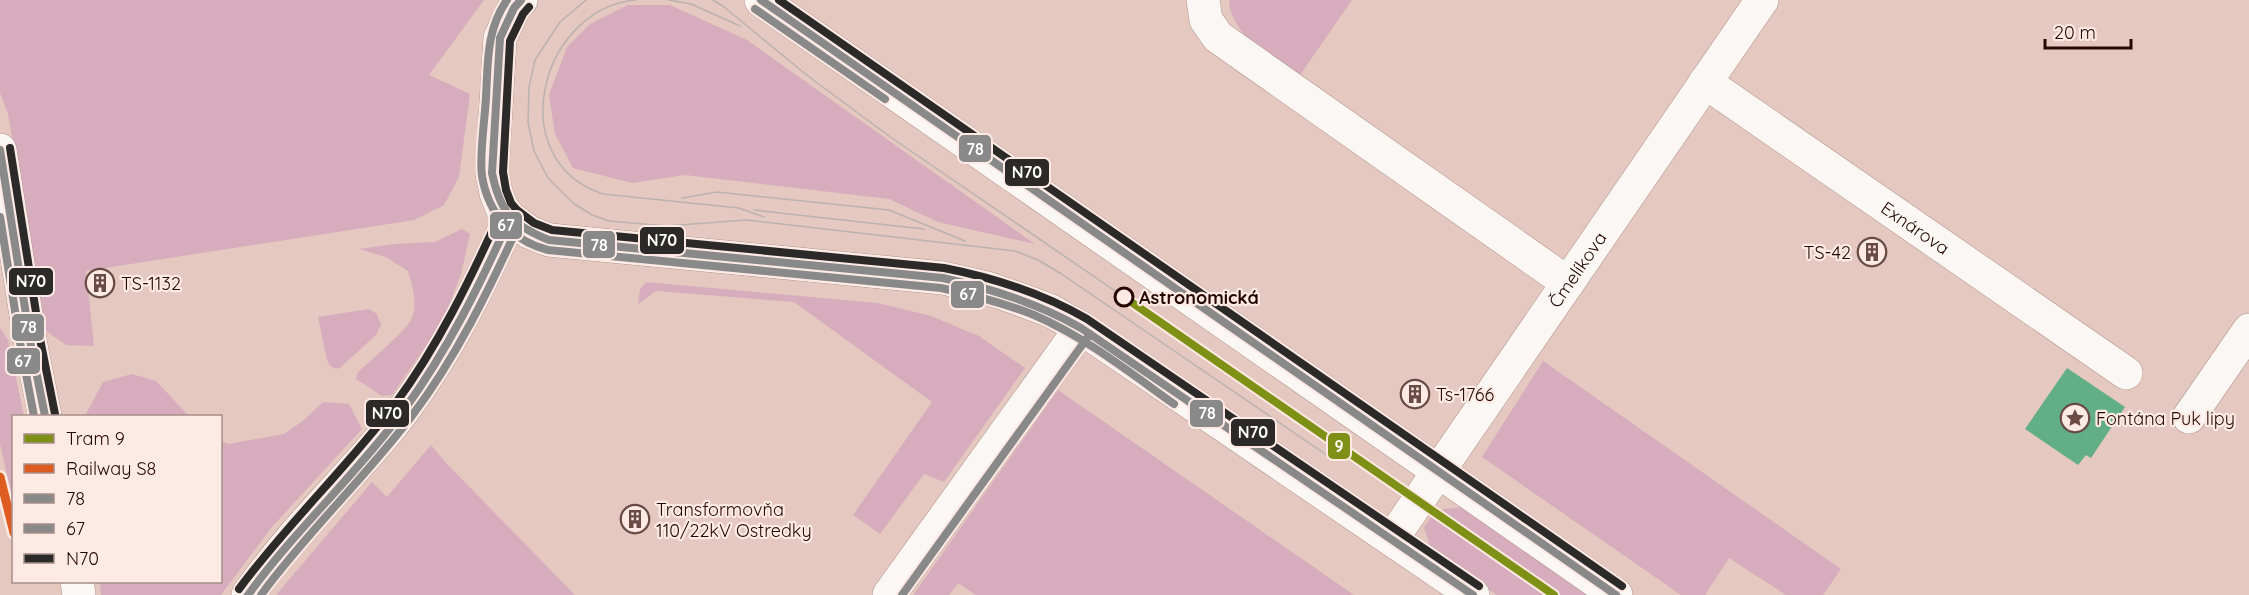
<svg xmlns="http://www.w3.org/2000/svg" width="2249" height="595" viewBox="0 0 2249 595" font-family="Quicksand,sans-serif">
<rect width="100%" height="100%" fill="#e5c8bf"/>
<!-- green -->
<path fill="#d7acbd" d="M0 0H484L429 75 470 94 459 177 444 205 414 220 86 271 94 346 66 345 46 331 8 114 0 93Z
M1229 0H1352L1298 78C1273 60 1230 34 1229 0Z
M628 5H670L747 40 1035 244 938 222 889 199 685 175 632 183 573 168 555 134 549 95 567 47 590 24Z
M462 229 470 234 461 274 443 321 392 395 382 396 356 379 358 372C369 362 408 329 412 318 418 303 412 285 408 271L386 257 359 249 394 244 435 242Z
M646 282 878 303 931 316 979 336 1025 368 944 482 924 474 880 534 853 515 932 402 794 302 656 291 638 304 640 289Z
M369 309 377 314 381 325 376 335 341 367 336 369 330 366 327 360 318 317Z
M0 328 8 340 24 416H14L13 503 0 444Z
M1543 361 1841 569 1823 595H1786L1729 558 1705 595H1681L1482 457Z
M132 374 156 381 189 416H85L103 382Z
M1058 390 1354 595H976L958 583 949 595H913Z
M323 402 349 404 362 429 272 527 221 595H101L100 582H220L221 441 229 444 284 434 304 420Z
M431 445 446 463 575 595H276L372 482 387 497Z
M1463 507 1590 595H1497L1431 549 1424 527 1436 510Z"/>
<!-- water -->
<path fill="#62af85" d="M2067 368 2125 407 2091 458 2086 455 2078 465 2025 429Z"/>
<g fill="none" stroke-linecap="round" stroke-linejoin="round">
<!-- minor casing -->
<g stroke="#af938a" stroke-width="34">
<g id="minor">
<path d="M521 0 514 8 500 38 492 173 496 193 502 208 510 218 529 232 549 240 943 278 987 288 1019 299 1051 311 1081 328 1473 595"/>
<path d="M761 0 1616 595"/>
<path d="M1203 0 1206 20 1218 37 1568 283"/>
<path id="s1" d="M1705 82 2126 373"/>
<path d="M2189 417 2249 330"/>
<path id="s2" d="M1392 539 1762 0"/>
<path d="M248 595C288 537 339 488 384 435 438 370 476 294 510 218"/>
<path d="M889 595 1081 328"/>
</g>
</g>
<!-- major casing -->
<g stroke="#af938a" stroke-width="34">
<path id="major" d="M0 150 31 346 45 416
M77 582 79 595"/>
</g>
<!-- minor -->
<use href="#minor" stroke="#fbf7f5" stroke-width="33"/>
<!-- major -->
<use href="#major" stroke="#fbf7f5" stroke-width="33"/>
<!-- tram -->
<path stroke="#bab2b0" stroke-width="1.5" d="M586 0 560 22 535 60 529 87 528 122 534 151 548 178 573 203 592 215 609 221 666 226 746 220 1015 251 1038 260 1060 273 1334 460
M635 0C539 10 502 161 603 194L739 208 764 217
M669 0 691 4 740 26
M713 0 724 7 808 76 889 136 1124 297
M682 198 717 192 889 210 965 241
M754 210 924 229"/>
<!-- bus-1 casing -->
<g stroke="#fdeae4" stroke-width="12">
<path id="bus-1" d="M521 0 514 8 500 38 492 173C500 212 512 225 549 240L943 278C992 289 1037 303 1081 328L1473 595
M761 0 1616 595
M0 150 31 346 45 416
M248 595C296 529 356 475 404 410 447 351 480 285 510 218"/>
</g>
<!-- bus-2 casing -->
<g stroke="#fdeae4" stroke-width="12">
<path id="bus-2" d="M507 0C486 30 488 63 486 97 485 119 479 156 482 176 488 213 512 241 548 250L941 288C973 295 1004 303 1034 315 1085 337 1129 372 1174 404
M755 9 885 99
M0 217 21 348 34 416
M261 595C307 532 364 479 411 417 456 358 489 290 520 222
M902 595 1090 334"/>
</g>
<!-- bus-3 casing -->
<g stroke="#fdeae4" stroke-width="12">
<path id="bus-3" d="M779 0 1622 586
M529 7 523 14 510 41 503 172 506 190 511 203 517 210 534 223 552 230 944 268C995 278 1042 293 1087 319L1479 586
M10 148 41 344 55 414
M239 589C287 524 346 469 395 404 438 346 470 280 500 214"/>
</g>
<!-- bus-1 -->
<use href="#bus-1" stroke="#898989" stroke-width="8"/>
<!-- bus-2 -->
<use href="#bus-2" stroke="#898989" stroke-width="8"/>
<!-- bus-3 -->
<use href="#bus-3" stroke="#2b2a29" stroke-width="8"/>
<!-- rail-1 casing -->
<g stroke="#fdeae4" stroke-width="14">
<path id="rail-1" d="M0 477 14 533"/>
</g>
<!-- rail-1 -->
<use href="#rail-1" stroke="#de5c1f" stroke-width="9"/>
<!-- tram-1 casing -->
<g stroke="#fdeae4" stroke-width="12">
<path id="tram-1" d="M1124 297 1554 595"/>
</g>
<!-- tram-1 -->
<use href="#tram-1" stroke="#7f9016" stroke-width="8"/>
</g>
<!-- icons -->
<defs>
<g id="building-ring" transform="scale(1.5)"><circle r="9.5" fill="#fdeae4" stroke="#694b44" stroke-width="1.5"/><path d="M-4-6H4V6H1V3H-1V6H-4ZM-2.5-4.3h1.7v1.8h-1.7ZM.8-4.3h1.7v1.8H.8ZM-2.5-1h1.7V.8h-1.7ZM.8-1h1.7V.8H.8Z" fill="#694b44"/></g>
<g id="sight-ring" transform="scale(1.5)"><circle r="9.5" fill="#fdeae4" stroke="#694b44" stroke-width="1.5"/><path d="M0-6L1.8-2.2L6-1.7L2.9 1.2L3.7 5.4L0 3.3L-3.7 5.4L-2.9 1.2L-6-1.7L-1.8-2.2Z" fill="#694b44"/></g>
</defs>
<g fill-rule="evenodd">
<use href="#building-ring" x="1872" y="252"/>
<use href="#building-ring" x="100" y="283"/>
<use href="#building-ring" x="1415" y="394"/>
<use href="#sight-ring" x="2075" y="418"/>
<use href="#building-ring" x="635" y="519"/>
</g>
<!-- markers -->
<circle fill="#fdeae4" stroke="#260701" stroke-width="3" cx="1124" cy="297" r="9"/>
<g text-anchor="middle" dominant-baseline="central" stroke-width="4.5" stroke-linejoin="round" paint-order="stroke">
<!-- street labels -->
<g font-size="18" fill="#260701" stroke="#fdeae4">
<text stroke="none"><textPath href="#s1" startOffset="256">Exnárova</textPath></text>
<text stroke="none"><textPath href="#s2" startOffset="327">Čmelíkova</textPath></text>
</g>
<!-- poi labels -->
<g font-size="18" fill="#260701" stroke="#fdeae4" text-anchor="start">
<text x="1851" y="252" text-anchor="end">TS-42</text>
<text x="121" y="283">TS-1132</text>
<text x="1436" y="394">Ts-1766</text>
<text x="2096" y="418">Fontána Puk lipy</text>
<text x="656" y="509">Transformovňa<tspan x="656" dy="21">110/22kV Ostredky</tspan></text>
</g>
<!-- stop labels -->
<g font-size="18" font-weight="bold" fill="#260701" stroke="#fdeae4" text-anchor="start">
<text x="1139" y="297">Astronomická</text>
</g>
</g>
<g stroke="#fdeae4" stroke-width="2">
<rect x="958" y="134" width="34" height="29" rx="6" fill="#898989"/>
<rect x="1004" y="158" width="46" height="29" rx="6" fill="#2b2a29"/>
<rect x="489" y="211" width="34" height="29" rx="6" fill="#898989"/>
<rect x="639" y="226" width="46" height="29" rx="6" fill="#2b2a29"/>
<rect x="582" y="230" width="34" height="29" rx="6" fill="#898989"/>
<rect x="8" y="267" width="46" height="29" rx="6" fill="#2b2a29"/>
<rect x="950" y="280" width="35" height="29" rx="6" fill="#898989"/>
<rect x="11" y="313" width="34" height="29" rx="6" fill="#898989"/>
<rect x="6" y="347" width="35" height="28" rx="6" fill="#898989"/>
<rect x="1189" y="399" width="35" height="29" rx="6" fill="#898989"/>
<rect x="365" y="399" width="45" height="29" rx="6" fill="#2b2a29"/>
<rect x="1230" y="418" width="46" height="29" rx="6" fill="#2b2a29"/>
<rect x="1327" y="432" width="24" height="28" rx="6" fill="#7f9016"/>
</g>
<g font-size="16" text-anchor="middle" font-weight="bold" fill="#fff">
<text x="975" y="155">78</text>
<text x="1027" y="178">N70</text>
<text x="506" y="231">67</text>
<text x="662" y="246">N70</text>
<text x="599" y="251">78</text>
<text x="31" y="287">N70</text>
<text x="968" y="300">67</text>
<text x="28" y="333">78</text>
<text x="23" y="367">67</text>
<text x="1207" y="419">78</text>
<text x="387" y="419">N70</text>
<text x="1253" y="438">N70</text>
<text x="1339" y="452">9</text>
</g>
<!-- legend -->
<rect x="12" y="415" width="210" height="168" fill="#fdeae4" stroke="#a78f89" stroke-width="1.5"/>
<rect x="24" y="434" width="30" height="9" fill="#7f9016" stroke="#a78f89" stroke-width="1.5"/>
<text x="66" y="445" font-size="18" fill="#260701">Tram 9</text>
<rect x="24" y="464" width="30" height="9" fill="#de5c1f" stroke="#a78f89" stroke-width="1.5"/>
<text x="66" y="475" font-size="18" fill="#260701">Railway S8</text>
<rect x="24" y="494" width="30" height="9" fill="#898989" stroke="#a78f89" stroke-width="1.5"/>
<text x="66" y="505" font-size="18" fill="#260701">78</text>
<rect x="24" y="524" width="30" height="9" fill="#898989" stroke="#a78f89" stroke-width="1.5"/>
<text x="66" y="535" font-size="18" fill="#260701">67</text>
<rect x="24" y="554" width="30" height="9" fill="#2b2a29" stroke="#a78f89" stroke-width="1.5"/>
<text x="66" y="565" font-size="18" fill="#260701">N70</text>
<!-- scale -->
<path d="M2045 39v9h86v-9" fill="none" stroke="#260701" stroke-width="3"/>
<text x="2054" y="39" font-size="18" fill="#260701" stroke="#fdeae4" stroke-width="4.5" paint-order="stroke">20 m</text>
</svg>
